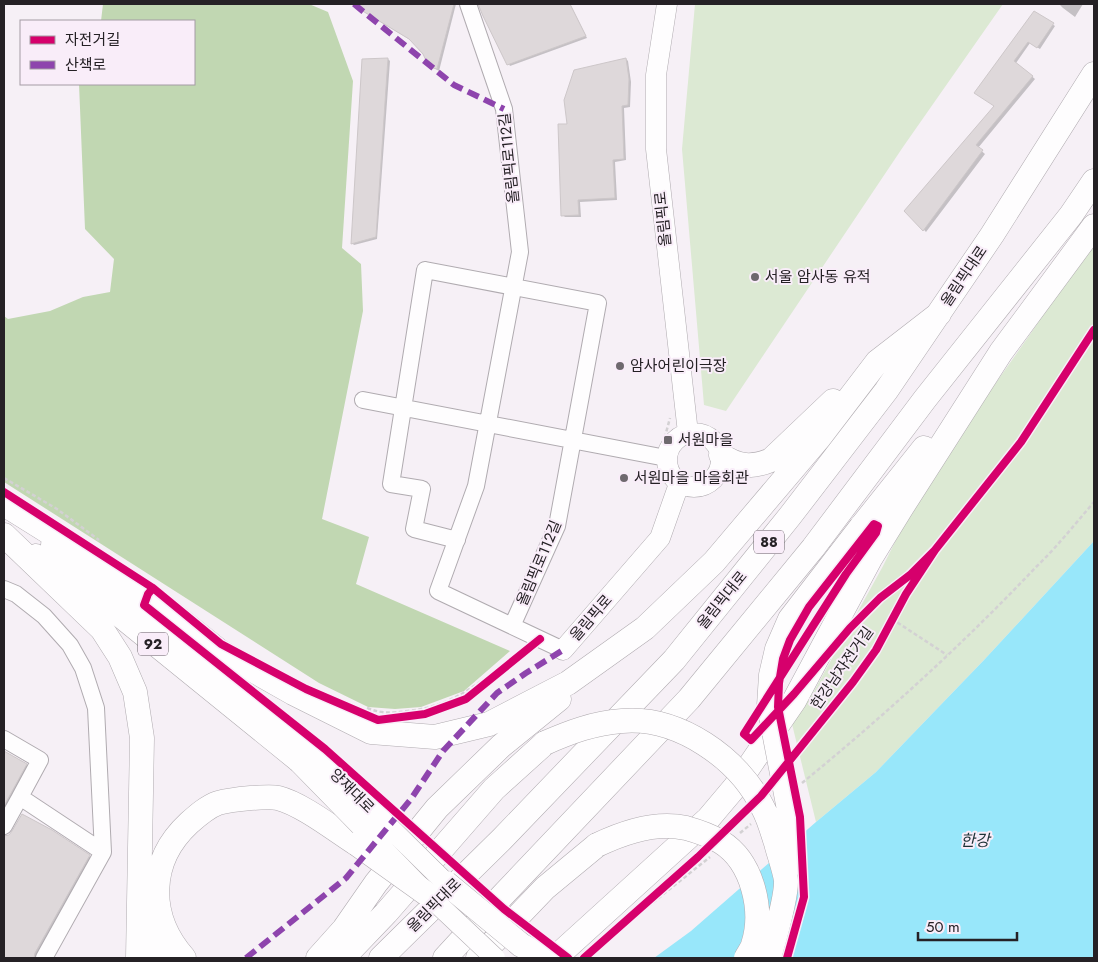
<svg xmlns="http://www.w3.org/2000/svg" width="1098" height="962" viewBox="0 0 1098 962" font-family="Jost,'Noto Sans KR',sans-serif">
<rect width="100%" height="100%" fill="#f6f0f6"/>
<!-- green -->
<path fill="#dce9d3" d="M695 4H1003L903 147 726 411 704 405 682 149Z
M1094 237V541L984 660 876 772 816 822 792 724 814 691 883 566 923 486 1031 333Z"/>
<!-- forest -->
<path fill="#c1d7b2" d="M103 4H309L328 12 353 81 342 248 361 264 363 311 322 519 369 537 356 584 510 651 464 691 421 707 395 709 368 707 319 683 4 482V316L8 319 50 311 83 297 110 292 114 259 85 229 79 84H194V21H101Z"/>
<!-- water -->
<path fill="#98e7fa" d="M1094 541V958H654L691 931 816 822 876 772 984 660Z"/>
<!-- shadow -->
<path fill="#0003" d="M356 4H456L439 71 430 66 424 53 412 41 358 8Z
M480 4H570L587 38 510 66 484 15Z
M1061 4H1083L1075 17 1063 8 1060 5Z
M1034 12 1055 26 1040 49 1030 43 1016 63 1035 79 978 148 985 154 926 232 906 211 995 106Z
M388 59 390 61 377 239 354 245 352 243Z
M626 59 628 61 631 82 630 107 624 108 626 160 615 162 617 200 580 202 581 217H565L563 215 568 125Z
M4 753 26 765 37 776 6 833V837L89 856 100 867 49 958H4Z"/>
<!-- building -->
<path fill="#ded8da" stroke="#cdc7c9" d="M351 4H454L437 69 429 67 423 54 409 39Z
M478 4H570L586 36 507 65 483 16Z
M1034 11 1054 23 1037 48 1028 42 1014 61 1033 76 976 145 983 150 923 231 904 211 994 106 974 93Z
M388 58 376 237 351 244 362 59Z
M626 58 629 79 628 105 622 106 624 159 613 160 615 198 578 200 579 215 561 216 558 124H567L564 100 574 70Z
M4 751 27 764 4 806Z
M22 814 52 830 90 855 35 953 34 958H4V836L9 835 12 831Z"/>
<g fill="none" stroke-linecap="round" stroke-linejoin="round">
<!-- minor casing -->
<g stroke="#b0abb0" stroke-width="18">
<path id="minor" d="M468 4 504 109 520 252 476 486 438 591 563 650
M363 400 666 458
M457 540 414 529 422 489 391 484 425 270 598 303 557 526 512 626
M4 589 16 594 44 616 70 645 83 668 96 708 103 852 44 958
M4 739 40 760 20 797 103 852
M4 826 20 797"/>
</g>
<!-- major casing -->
<g stroke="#b0abb0" stroke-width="21">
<path id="major" d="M667 4 656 75V149L688 433
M667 460a27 27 0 1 1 54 0a27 27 0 1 1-54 0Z
M51 545 309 748
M36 554 113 612 298 762
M563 650 660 538 679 484"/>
</g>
<!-- highway casing -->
<g stroke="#b0abb0" stroke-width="25">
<path id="highway" d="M721 455C738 467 752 468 771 460L833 401
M4 504 148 594 219 651 293 693 371 732 435 737 489 724 568 683 645 628 714 562 819 438 877 362 939 314
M861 527 924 448
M4 535 102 629 120 657 135 692 142 738 138 958
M150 924 160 958
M184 958C147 916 148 861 189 823 198 815 207 807 218 803 229 800 240 799 251 798 260 798 270 796 278 798 302 804 335 830 357 844
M318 958 344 929 376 883 437 808 501 746 559 699
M343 958 386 913 494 789 545 743
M381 958 502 839 674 660 790 516 886 391 992 235 1094 74
M445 958 502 896 689 699 813 548 925 399 1071 215 1094 181
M478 958 545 888 597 845
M555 958 708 819 735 787 794 701 870 559 902 507 1001 352 1094 226"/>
</g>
<!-- path -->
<path stroke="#d3d1d3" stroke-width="2.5" stroke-dasharray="4 2.5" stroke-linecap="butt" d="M663 444 670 418
M4 478 57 509 99 540
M892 619 947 655
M367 708C383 714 391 713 408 711 458 706 486 677 524 648
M802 783C884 716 963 644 1036 567 1057 547 1075 524 1094 502
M740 833 751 824
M597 947 710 857"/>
<!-- minor -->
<use href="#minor" stroke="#fefdfe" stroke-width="16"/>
<!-- major -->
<use href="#major" stroke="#fefdfe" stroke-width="20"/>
<!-- highway -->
<use href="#highway" stroke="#fefdfe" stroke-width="24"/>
<!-- major-bridge casing -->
<g stroke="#b0abb0" stroke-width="21" stroke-linecap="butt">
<path id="major-bridge" d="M309 748 456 893
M298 762 427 894 495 958"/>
</g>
<!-- highway-bridge casing -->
<g stroke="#b0abb0" stroke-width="25" stroke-linecap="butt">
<path id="highway-bridge" d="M545 743C570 732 594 723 622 721 678 716 739 758 763 808 769 819 772 831 776 843 779 855 784 868 786 880 787 897 774 940 769 958
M357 844 427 894
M597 845C624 832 656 821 686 828 697 831 711 836 721 842 753 862 764 911 753 945 752 949 748 954 746 958
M787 869 792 825 769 706 771 675 777 649 790 619 861 527
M446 883 521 945 545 958"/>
</g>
<!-- major-bridge -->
<use href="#major-bridge" stroke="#fefdfe" stroke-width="20"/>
<!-- highway-bridge -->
<use href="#highway-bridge" stroke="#fefdfe" stroke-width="24"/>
<!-- quiet -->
<path stroke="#8e44ad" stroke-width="6" stroke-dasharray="12 6" stroke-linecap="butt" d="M354 4 454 85 504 109
M246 958 346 878 411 799 443 751 497 693 526 673 563 650"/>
<!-- cycleway casing -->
<g stroke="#f9edf9" stroke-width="11">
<path id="cycleway" d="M4 492 153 588 221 644 306 689 378 720 425 714 466 699 540 639
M153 588 148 594 144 605 325 749 504 909 568 958
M584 958 698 857 761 796 853 682 876 650 906 594 935 550 1021 442 1094 330
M787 958 804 897 800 817 778 707 779 683 783 659 790 640 809 607 874 524 878 526 876 533 846 574 744 734 751 740 794 694 850 628 880 598 910 575 935 550"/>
</g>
<!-- cycleway -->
<use href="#cycleway" stroke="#d6006c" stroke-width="8"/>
</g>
<!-- markers -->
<g fill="#6e696e" stroke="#f9edf9" stroke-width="2">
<circle cx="755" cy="277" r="5"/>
<circle cx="620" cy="366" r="5"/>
<rect x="663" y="435" width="10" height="10" rx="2.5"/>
<circle cx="624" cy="478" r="5"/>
</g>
<g text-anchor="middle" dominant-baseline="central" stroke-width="4" stroke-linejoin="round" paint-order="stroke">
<!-- shield labels -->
<g fill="#f9edf9" stroke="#655e65" stroke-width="1">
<rect x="754" y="530.5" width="30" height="23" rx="4"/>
<rect x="138" y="632.5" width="30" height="23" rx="4"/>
</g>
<g font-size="14" font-weight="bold" fill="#252125">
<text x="769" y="542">88</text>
<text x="153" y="644">92</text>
</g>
<!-- street labels -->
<g font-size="15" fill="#252125" stroke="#f9edf9">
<text transform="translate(509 158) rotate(-96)">올림픽로112길</text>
<text transform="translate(663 219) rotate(-96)">올림픽로</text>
<text transform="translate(964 276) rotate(-56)">올림픽대로</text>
<text transform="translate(539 563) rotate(-67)">올림픽로112길</text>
<text transform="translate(722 600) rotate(-51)">올림픽대로</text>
<text transform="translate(591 618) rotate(-49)">올림픽로</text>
<text transform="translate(842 668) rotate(-55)">한강남자전거길</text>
<text transform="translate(352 791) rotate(45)">양재대로</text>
<text transform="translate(434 905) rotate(-45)">올림픽대로</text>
</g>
<!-- poi labels -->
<g font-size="15" fill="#252125" stroke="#f9edf9" text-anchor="start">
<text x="765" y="277">서울 암사동 유적</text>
<text x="630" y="366">암사어린이극장</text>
<text x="678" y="440">서원마을</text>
<text x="634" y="478">서원마을 마을회관</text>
</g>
<!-- water labels -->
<g font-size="16" font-style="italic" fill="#1e3337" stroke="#f9edf9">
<text x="975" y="840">한강</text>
</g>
</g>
<!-- border -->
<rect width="1098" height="962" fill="none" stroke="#252125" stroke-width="10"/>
<!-- legend -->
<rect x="20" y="20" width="175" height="65" fill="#f9edf9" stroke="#a49ba4"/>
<rect x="30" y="36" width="25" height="8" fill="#d6006c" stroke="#a49ba4"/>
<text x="65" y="45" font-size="15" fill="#252125">자전거길</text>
<rect x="30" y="61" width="25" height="8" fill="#8e44ad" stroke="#a49ba4"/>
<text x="65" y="70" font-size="15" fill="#252125">산책로</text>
<!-- scale -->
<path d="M918 932v8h99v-8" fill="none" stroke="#252125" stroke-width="2.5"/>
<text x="926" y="932" font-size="15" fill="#252125" stroke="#f9edf9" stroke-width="4" paint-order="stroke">50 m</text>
</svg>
